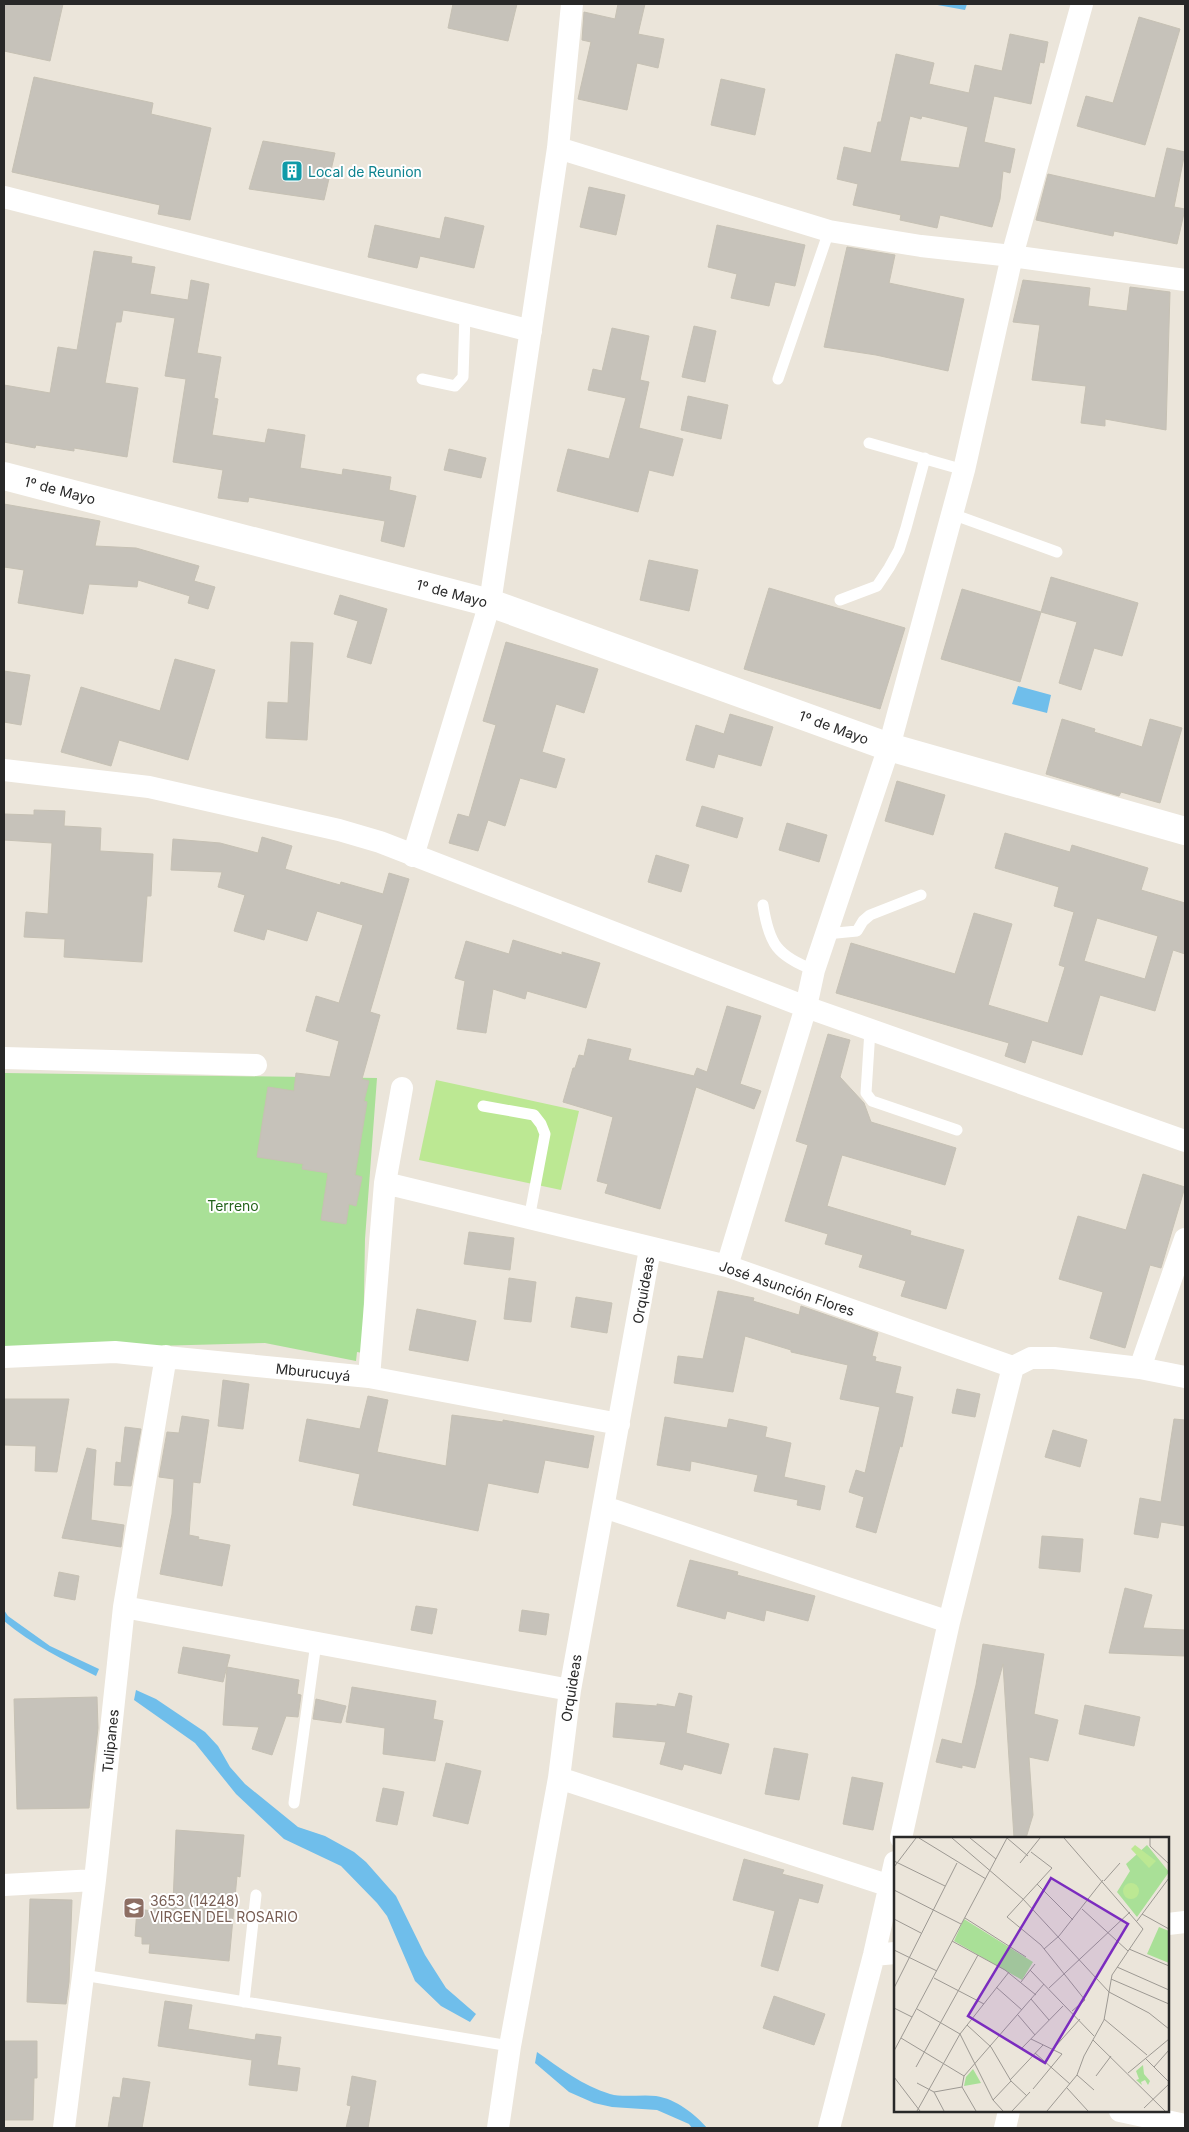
<svg xmlns="http://www.w3.org/2000/svg" width="1189" height="2132" viewBox="0 0 1189 2132" font-family="Inter,sans-serif">
<rect width="100%" height="100%" fill="#ebe5da"/>
<!-- green -->
<path fill="#a9e097" d="M4 1073 377 1078 365 1239 363 1353 357 1352 356 1361 265 1343 4 1350Z"/>
<!-- pitch -->
<path fill="#bce893" d="M436 1080 579 1111 561 1190 419 1160Z"/>
<!-- water -->
<path fill="#6fbeeb" d="M932 4H967L965 10Z
M1018 686 1051 695 1047 713 1012 704Z
M4 1610 8 1616 50 1646 99 1669 96 1676C64 1660 31 1644 4 1621Z
M136 1690 156 1699 205 1732 218 1746 230 1767 245 1784 298 1827 325 1836 354 1852 366 1862 396 1896 425 1955 446 1988 476 2014 470 2022 441 2006 415 1981 387 1916 377 1903 341 1866 284 1839 236 1794 195 1743 134 1700Z
M537 2052C560 2068 583 2086 610 2094 624 2098 641 2094 656 2096 676 2099 695 2114 707 2128H692L689 2124 657 2110 612 2107 594 2103 569 2092 535 2063Z"/>
<!-- building -->
<path fill="#c6c2ba" stroke="#c6c1b4" fill-rule="evenodd" d="M4 4H63L50 61 4 51Z
M453 4H517L508 41 448 28Z
M618 4H645L638 34 664 39 658 68 637 63 627 110 578 99 591 42 582 40 584 12 615 19Z
M1139 17 1180 29 1145 145 1077 126 1086 96 1113 103Z
M1010 34 1048 42 1044 63 1040 62 1031 104 994 96 984 142 1015 149 1010 173 1003 171 1000 199 992 227 940 215 937 228 900 220 901 215 853 205 858 184 837 179 844 147 871 153 878 122H881L896 54 934 63 929 84 969 93 975 65 1002 71ZM910 116 921 119 922 116 968 127 959 168 900 161Z
M34 77 153 103 151 114 211 128 190 220 158 214 160 205 12 172Z
M721 79 765 89 755 135 711 125Z
M263 141 335 153 324 200 249 189Z
M1167 148 1185 152 1174 207 1185 209 1177 244 1114 231 1113 236 1036 220 1048 174 1155 198Z
M589 187 625 195 616 235 580 227Z
M445 217 484 226 474 268 420 256 417 268 368 257 375 225 440 239Z
M717 225 805 245 795 286 775 282 769 306 731 298 737 274 708 267Z
M847 247 895 255 889 283 964 299 948 371 876 355 824 347Z
M94 251 132 257 131 263 155 267 150 294 188 300 191 280 209 284 197 353 221 357 214 398 218 399 212 435 265 443 268 429 305 435 300 468 342 475 343 469 391 477 389 490 416 496 404 547 381 541 385 521 249 497 248 502 218 498 223 470 173 462 186 379 165 376 175 318 123 310 121 322H116L105 383 138 388 127 457 74 448V451L36 445 35 448 4 442V385L50 393 58 347 77 350Z
M1023 280 1090 288 1088 306 1127 311 1130 287 1170 292 1166 430 1105 419V426L1081 423 1086 386 1032 380 1040 325 1013 322Z
M694 326 716 331 705 382 682 377Z
M612 328 649 336 640 380 649 382 639 428 683 439 673 476 649 470 638 512 557 491 568 449 609 459 626 398 588 390 593 369 602 371Z
M688 396 728 405 721 439 681 430Z
M449 449 486 458 481 478 444 470Z
M4 504 100 521 95 546 136 548 199 566 194 581 215 587 208 609 188 603 190 596 138 580 137 587 89 584 83 614 18 603 24 570 4 567Z
M649 560 698 570 689 611 640 600Z
M1051 577 1138 603 1122 656 1094 648 1081 690 1059 683 1077 622 1041 612Z
M769 588 905 628 880 709 744 669Z
M962 589 1041 612 1020 682 941 659Z
M340 595 387 609 371 664 347 657 358 621 334 614Z
M291 642 313 643 307 740 266 738 268 702 288 703Z
M506 642 598 669 584 713 556 704 542 752 565 759 556 788 520 778 505 826 488 820 478 851 449 843 458 814 469 817 496 725 483 721Z
M175 659 215 670 188 760 119 740 111 766 61 752 81 687 160 711Z
M4 671 30 675 21 725 4 722Z
M730 714 773 727 761 766 718 754 714 768 686 760 696 725 724 734Z
M1062 719 1095 729 1094 732 1142 747 1150 719 1182 728 1160 803 1121 792 1119 796 1046 774Z
M897 781 945 795 933 835 885 821Z
M702 806 743 818 737 838 696 826Z
M34 810 65 811 64 826 101 828 100 851 153 854 151 896H147L142 962 64 957 65 939 24 937 26 912 48 914 52 843 4 840V814L34 815Z
M787 823 827 835 819 862 779 850Z
M1005 833 1070 852 1072 845 1148 868 1141 890 1185 903V954L1173 950 1155 1011 1100 995 1082 1055 1032 1040 1025 1063 1005 1056 1009 1043 836 993 851 943 955 974 974 913 1012 924 988 1005 1048 1023 1065 967 1059 965 1074 912 1054 906 1059 887 995 868ZM1097 918 1158 936 1145 979 1084 961Z
M262 837 292 846 285 869 340 885 341 882 383 894 389 873 409 879 370 1012 380 1015 362 1079 369 1081 364 1101 367 1102 355 1175 362 1177 356 1206 349 1204 346 1224 321 1220 328 1173 302 1169 303 1164 257 1157 268 1087 294 1091 296 1073 330 1077 339 1041 306 1031 316 996 339 1003 363 925 317 911 307 941 267 929 264 940 234 931 245 895 218 887 222 872 171 870 173 839 220 843 258 853Z
M656 855 689 865 681 892 648 882Z
M513 940 562 955V952L600 963 586 1008 527 991 525 999 493 989 486 1033 457 1029 465 981 455 978 466 941 509 954Z
M727 1006 761 1016 740 1084 761 1091 754 1109 696 1087 660 1209 605 1193 608 1184 597 1181 613 1117 563 1102 573 1068H575L579 1055 584 1056 588 1039 631 1049 628 1060 694 1076 697 1068 707 1072Z
M828 1034 850 1040 840 1077 864 1103 871 1122 956 1148 945 1185 842 1155 827 1206 911 1231 910 1235 964 1250 946 1309 901 1296 906 1281 859 1267 863 1255 825 1244 828 1234 785 1221 808 1145 796 1141Z
M1143 1174 1185 1187 1161 1268 1150 1265 1125 1348 1090 1338 1103 1292 1059 1279 1078 1216 1126 1230Z
M469 1232 514 1238 510 1270 464 1264Z
M509 1278 536 1282 531 1322 504 1319Z
M718 1291 754 1298 753 1301 799 1315 801 1306 878 1333 872 1356 876 1357 875 1361 901 1367 895 1393 913 1397 902 1447 900 1446 876 1533 856 1527 864 1497 849 1492 856 1470 865 1473 880 1407 840 1399 848 1365 791 1352V1350L745 1336 733 1392 674 1383 678 1356 703 1359Z
M576 1297 612 1303 607 1333 571 1327Z
M417 1309 476 1321 468 1361 409 1350Z
M223 1380 249 1384 243 1429 218 1426Z
M957 1389 980 1394 975 1417 952 1413Z
M368 1396 388 1400 377 1452 446 1466 452 1415 503 1422V1420L594 1436 588 1468 545 1460 538 1493 488 1483 478 1531 353 1505 360 1474 299 1461 307 1419 360 1429Z
M4 1399H69L57 1472 35 1471 36 1446 4 1445Z
M182 1416 209 1420 200 1483 193 1482 189 1535 199 1537 198 1539 230 1545 222 1586 160 1574 172 1514 174 1479 159 1477 167 1432 179 1433Z
M665 1417 727 1428 729 1419 767 1427 765 1437 791 1443 784 1477 825 1486 820 1510 797 1505 798 1500 754 1491 758 1475 691 1461 690 1471 657 1465Z
M1174 1419 1185 1420V1526L1161 1522 1158 1538 1134 1534 1140 1498 1161 1502Z
M125 1427 141 1429 131 1486 114 1485 116 1462 121 1463Z
M1053 1430 1087 1440 1080 1467 1045 1457Z
M87 1448 96 1450 91 1520 124 1525 121 1547 62 1538Z
M1042 1536 1083 1539 1080 1572 1039 1568Z
M690 1560 738 1572 737 1575 815 1596 808 1621 766 1610 764 1621 727 1611 725 1619 677 1606Z
M59 1572 79 1576 75 1600 54 1596Z
M1125 1588 1152 1595 1143 1628 1185 1630V1656L1109 1653Z
M416 1606 437 1609 432 1634 411 1630Z
M522 1610 549 1614 546 1635 519 1631Z
M983 1644 1044 1654 1034 1714 1058 1720 1048 1761 1029 1757 1033 1815 1026 1838H1014L1003 1664 975 1768 962 1765V1768L936 1762 942 1739 962 1744 976 1685Z
M183 1647 230 1655 223 1682 178 1673Z
M227 1667 299 1680 297 1694 301 1695 298 1717 286 1716 272 1755 252 1749 259 1727 223 1725Z
M352 1687 436 1701 433 1719 443 1721 435 1761 383 1754 385 1728 346 1722Z
M679 1693 692 1696 686 1733 729 1744 721 1774 684 1764 682 1770 660 1764 666 1742 613 1737 616 1703 657 1706V1704L675 1707Z
M97 1697 98 1728 89 1808 17 1809 14 1699Z
M316 1699 346 1706 341 1723 313 1719Z
M1085 1705 1140 1717 1134 1746 1079 1734Z
M774 1748 808 1754 799 1800 765 1794Z
M446 1763 481 1771 468 1824 433 1816Z
M852 1777 883 1783 873 1830 843 1824Z
M383 1788 404 1792 397 1825 376 1821Z
M176 1830 244 1835 240 1877 237 1876 229 1961 149 1953 150 1944H142V1937L135 1936 137 1909 153 1911 154 1901 173 1903Z
M744 1859 784 1870 782 1874 823 1885 818 1903 799 1898 778 1971 761 1966 775 1911 733 1900Z
M30 1899 72 1900 69 1982 66 2004 27 2002Z
M774 1996 825 2014 814 2045 763 2028Z
M165 2001 192 2005 188 2029 255 2040 256 2034 281 2037 277 2065 300 2068 297 2091 249 2085 252 2060 158 2046Z
M4 2041H37V2078H34L33 2120H4Z
M352 2076 376 2081 368 2128H346L351 2106 347 2105Z
M123 2078 150 2082 142 2128H108L113 2097 120 2098Z"/>
<g fill="none" stroke-linecap="round" stroke-linejoin="round">
<!-- service -->
<path stroke="#fff" stroke-width="11" d="M422 379 455 386 463 377 465 315
M778 379 829 231
M869 443 964 470
M952 514 1057 552
M840 600 877 586 889 568 899 550 906 528 925 458
M763 905C769 944 777 956 814 970
M826 934 857 931 863 921 870 915 921 895
M870 1030 866 1093 872 1101 957 1130
M483 1106 534 1115 541 1124 545 1134 529 1219
M294 1803 316 1643
M83 1975 510 2046
M244 2002 256 1895"/>
<!-- minor -->
<path stroke="#fff" stroke-width="22" d="M558 148 829 231 921 246 1012 256 1185 280
M4 197 531 331
M4 770 149 787 339 830 380 842 806 1007 1185 1141
M413 856 490 603 558 148 572 4
M4 1058 256 1065
M385 1183 727 1266 1013 1367 1031 1358H1054L1140 1368 1185 1377
M727 1266 806 1007 814 970 889 747 964 470 1012 256 1082 4
M4 1357 115 1352 369 1377 619 1424
M1140 1368 1185 1239
M369 1377 385 1183 402 1088
M604 1507 949 1622
M124 1607 570 1690
M559 1778 890 1886
M901 1838 949 1622 1013 1367
M4 1885 95 1880
M1168 1924 1185 1922
M874 1955 895 1953
M1120 2111 1185 2125
M64 2128 95 1880 124 1607 166 1356
M498 2128 510 2046 559 1778 570 1690 650 1249
M829 2128 874 1955 895 1862
M1005 2128 1009 2111"/>
<!-- tertiary -->
<path stroke="#fff" stroke-width="28" d="M4 476 490 603 889 747 1185 831"/>
</g>
<!-- icons -->
<defs>
<g id="building-square" transform="scale(1.125)"><rect x="-9" y="-9" width="18" height="18" rx="4" fill="#0f9aa8" stroke="#fff"/><path d="M-4-6H4V6H1V3H-1V6H-4ZM-2.5-4.3h1.7v1.8h-1.7ZM.8-4.3h1.7v1.8H.8ZM-2.5-1h1.7V.8h-1.7ZM.8-1h1.7V.8H.8Z" fill="#fff"/></g>
<g id="school-square" transform="scale(1.125)"><rect x="-9" y="-9" width="18" height="18" rx="4" fill="#8d6e63" stroke="#fff"/><path d="M0-5L7-2L0 1L-7-2ZM-4 1L0 2.5L4 1V4Q0 6-4 4Z" fill="#fff"/></g>
</defs>
<g fill-rule="evenodd">
<use href="#building-square" x="292" y="171"/>
<use href="#school-square" x="134" y="1908"/>
</g>
<g text-anchor="middle" dominant-baseline="central" stroke-width="4" stroke-linejoin="round" paint-order="stroke">
<!-- culture labels -->
<g font-size="14" fill="#0d838f" stroke="#fff" text-anchor="start">
<text x="308" y="171">Local de Reunion</text>
</g>
<!-- street labels -->
<g font-size="14" fill="#282828" stroke="#fff">
<text transform="translate(60 490) rotate(15)">1º de Mayo</text>
<text transform="translate(452 593) rotate(15)">1º de Mayo</text>
<text transform="translate(834 727) rotate(20)">1º de Mayo</text>
<text transform="translate(787 1288) rotate(19)">José Asunción Flores</text>
<text transform="translate(643 1290) rotate(-80)">Orquideas</text>
<text transform="translate(313 1372) rotate(6)">Mburucuyá</text>
<text transform="translate(571 1688) rotate(-81)">Orquideas</text>
<text transform="translate(110 1741) rotate(-84)">Tulipanes</text>
</g>
<!-- park labels -->
<g font-size="14" fill="#23631b" stroke="#fff">
<text x="233" y="1205">Terreno</text>
</g>
<!-- education labels -->
<g font-size="14" fill="#785e54" stroke="#fff" text-anchor="start">
<text x="150" y="1900">3653 (14248)<tspan x="150" dy="16">VIRGEN DEL ROSARIO</tspan></text>
</g>
</g>
<!-- overview -->
<g transform="translate(894 1837)">
<rect width="275" height="275" fill="#ebe5da"/>
<path d="M253 8 275 35 243 80 223 55 236 34 232 27ZM70 82 139 125 128 143 60 104ZM265 90 275 94V126L253 117ZM249 228 250 237 256 244 254 248 251 243 247 245 248 248 242 243 245 242 242 234ZM79 232 87 246 70 249 72 240Z" fill="#a9e097"/>
<path d="M241 8 262 24 255 31 237 12ZM229 54a8 8 0 1 1 16 0a8 8 0 1 1-16 0Z" fill="#bce893"/>
<path fill="none" stroke="#9d9993" stroke-width="1" d="M25 1 92 42M58 1 129 62 215 155 255 176 275 192M76 1 102 22M113 1 134 19M256 1V9L275 27M137 15 158 31 113 80 147 108 191 163 178 174M0 24 51 49M126 26 146 1M0 30 22 1M210 44 226 26M143 47 179 83M0 53 67 87M188 72 234 114M248 77 275 92M71 81 132 120M0 82 27 96M243 84 275 41M58 104 111 133 142 158M150 112 165 99 209 43M235 112 275 129M0 113 43 134M223 130 275 153M136 133 200 199M40 141 90 167M217 142 275 167M127 145 141 127M102 150 128 173M0 151 63 26M155 151 236 75M137 162 155 183M0 171 18 180M23 172 66 197 99 263 109 274M124 178 141 198M210 182 253 218M73 188 97 210 117 244 133 259M7 201 70 239M137 202 168 217 139 252M199 203 271 274M127 212 169 169M159 212 186 182M0 214 113 1M141 216 176 247M251 221 275 245M22 230 84 118M260 230 275 213M234 236 275 202M183 238 200 253M70 239 150 147M70 239 68 250 82 274M202 239 217 219M0 240 26 274M116 243 149 208M23 246 40 255 50 274M173 251 194 274M40 255 68 250M99 263 117 244M250 271 275 247M23 274 66 197 115 135M118 274 136 255M153 274 183 238 190 219 210 183 218 138 249 92 170 1"/>
<path fill="#7b2cbf" fill-opacity="0.15" stroke="#7b2cbf" stroke-width="2.5" d="M157 41 234 87 151 226 74 179Z"/>
<rect width="275" height="275" fill="none" stroke="#282828" stroke-width="2.5"/>
</g>
<!-- border -->
<rect width="1189" height="2132" fill="none" stroke="#282828" stroke-width="10"/>
</svg>
